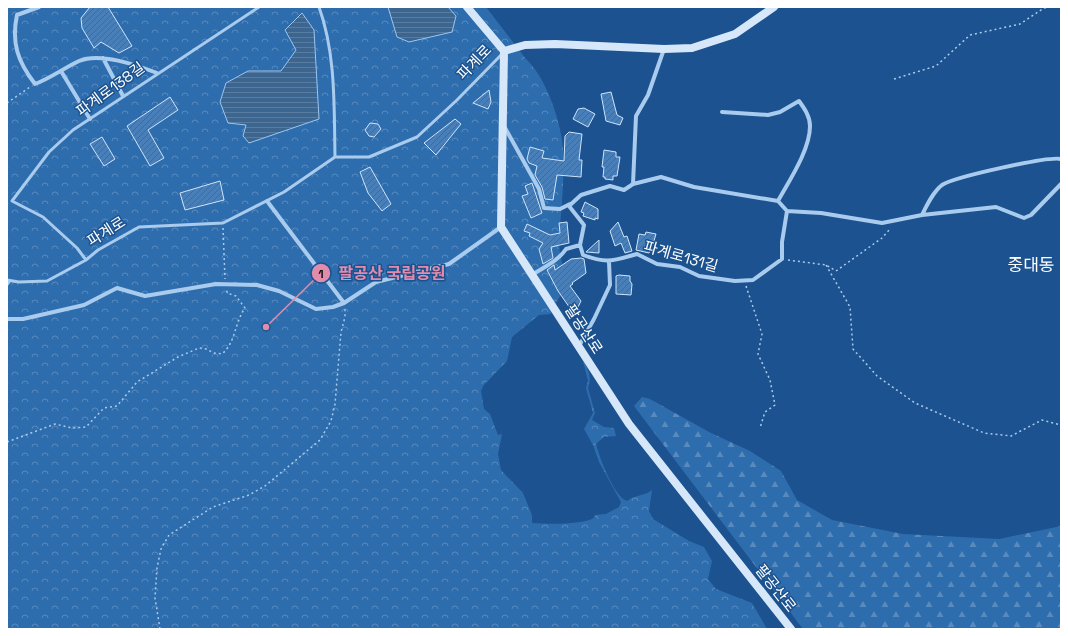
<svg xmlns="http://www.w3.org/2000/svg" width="1068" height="636" viewBox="0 0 1068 636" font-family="'Space Grotesk','Noto Sans KR',sans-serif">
<defs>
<pattern id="forest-firs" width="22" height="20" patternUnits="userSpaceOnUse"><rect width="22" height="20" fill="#2e6dad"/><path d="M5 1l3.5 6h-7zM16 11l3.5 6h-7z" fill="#588abd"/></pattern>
<pattern id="park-crowns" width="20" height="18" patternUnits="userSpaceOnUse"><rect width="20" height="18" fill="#2e6dad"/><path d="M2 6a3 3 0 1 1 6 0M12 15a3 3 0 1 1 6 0" fill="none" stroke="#588abd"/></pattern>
<pattern id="water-rules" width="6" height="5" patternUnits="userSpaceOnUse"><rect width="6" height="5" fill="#3c6590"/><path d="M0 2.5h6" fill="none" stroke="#597ca1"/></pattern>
<pattern id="building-hatch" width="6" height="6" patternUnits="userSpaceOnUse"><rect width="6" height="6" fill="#487fb8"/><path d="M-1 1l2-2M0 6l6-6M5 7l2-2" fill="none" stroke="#4a6887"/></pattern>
</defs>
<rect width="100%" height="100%" fill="#1b528f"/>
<!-- forest -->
<path fill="url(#forest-firs)" d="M642 397 650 399 709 432 750 451 781 471 797 500 832 520 903 534 999 539 1061 526V629H803L634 406Z"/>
<!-- park -->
<path fill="url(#park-crowns)" d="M7 7H486L526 59C546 77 561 122 563 148 565 178 561 210 559 240L560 254 567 286C561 296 554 303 551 314L539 315 512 337 507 361 483 386 481 391 484 409 490 414 498 435 502 434 498 454 501 470 523 493 532 515V523C547 524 582 525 594 518L595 515 606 514 619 507 621 502 599 462 593 445 584 429 593 413 586 388 588 381 583 361C589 370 592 378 588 388L595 413 592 420 604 427 614 428 616 436 604 437 596 444C599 456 614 497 627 501 634 495 645 496 652 490L649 511 653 519 689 541 704 547 712 561 708 579 716 589 752 603 767 629H7Z"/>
<!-- water -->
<path fill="url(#water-rules)" stroke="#9cc6f0" d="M388 7H448L456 16 452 32 409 42 397 37Z
M302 13 314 30 319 119 249 143 243 136 246 125 228 123 220 102 226 83 248 71H281L296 50 285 30Z"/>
<!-- building -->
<path fill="url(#building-hatch)" stroke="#cfe4fa" d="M90 7H108L132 46 119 53 101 42 94 48 82 28 81 18Z
M489 90 491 102 488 109 473 103Z
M611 92 617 115 623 118 620 125 606 121 601 94Z
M170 97 178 110 148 130 164 158 150 166 127 126Z
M584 108 595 114 588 127 573 119 578 109Z
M455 119 461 124 436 155 424 143Z
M370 123 378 124 381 129 374 137 369 136 365 130Z
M569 132 582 134 579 160H582L581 177 557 175 553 200 545 199 542 187 535 175 537 166 529 163 527 159 530 147 544 151 542 158 564 161 565 136Z
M102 137 115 159 104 166 90 144Z
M604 150 616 152V157H620L617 176H613V180L605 179V177H603L604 167H602Z
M370 167 391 204 382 211 368 193 360 172Z
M220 181 224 200 185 210 180 193Z
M532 183 542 213 531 218 522 196 528 194 525 186Z
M585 202 598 209V219L595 218V220L583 216 584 213 581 212Z
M567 222 569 243 551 247 553 258 543 264 539 249 543 243 529 236 530 233 524 231 527 224 550 235 560 233 559 223Z
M618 222 624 237 627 236 632 251 625 253 621 243 615 246 610 231Z
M646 232 656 234 651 251H650L649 253 636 250 639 234 645 235Z
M599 240V253L586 252Z
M581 258 584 259 586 273 572 283 573 284 570 286 581 301 578 307 572 311 558 291 547 270 554 265 555 270 571 259Z
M619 275 630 276V281L632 284 631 295 616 294V276Z"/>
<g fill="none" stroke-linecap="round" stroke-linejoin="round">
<!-- path -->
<path stroke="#a9cbee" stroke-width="1.5" stroke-dasharray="2 3" stroke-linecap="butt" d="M894 79 936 66 970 35 1020 24 1044 8 1051 7
M7 103 30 87
M223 228 225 279
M788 260 826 265 836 271 882 238 890 229
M826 265 850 307 853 349 877 376 915 403 984 433 1011 436 1042 420 1061 425
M746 286 762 334 758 354 770 380 775 405 765 412 760 428
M7 442 55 424 72 428 86 427 104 408 117 406 137 382 178 357 199 348 206 349 214 353 222 354C236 342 234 324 245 308L236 296 227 293V290
M160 629 155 598 157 568 161 549 169 535 213 507 249 495 265 486 320 440 331 421 335 404 341 332 345 317V309"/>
<!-- lane -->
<path stroke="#a9cbee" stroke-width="3" d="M319 7C336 54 334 107 335 157
M86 260 77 248 43 217 12 201 49 152 73 130 259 7
M7 280 19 282 47 281 86 260 98 250 139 227 223 223 284 192 335 157H369L417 137 457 100 503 53"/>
<!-- street -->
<path stroke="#a9cbee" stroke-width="4" d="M39 7 17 15C11 43 18 62 35 84 51 78 64 68 79 61 100 52 136 65 157 73
M103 58 123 96
M61 71 90 119
M722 112 768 115 780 112 799 101C804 108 810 116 810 126 810 150 789 181 778 201
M504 126 539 189 544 208 560 209 570 204
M633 184 636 116 648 95 664 49
M267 201 344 303
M787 211 821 213 882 223 922 215C927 205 933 192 942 185 954 177 1048 156 1061 159
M922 215 996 207 1024 218 1031 215 1061 184
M532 275C544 267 558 261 566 249L580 245 584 225 569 206 581 195 610 186 624 190 633 184 661 177 694 187 778 201 787 211 782 242V259L753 280 735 281 699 276 680 267 657 264 637 254C612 261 607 264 583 255L580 245
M7 284 9 281
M7 319H23L84 305 117 288 145 296 216 284 257 285 279 291 316 309 333 307 344 303 376 282 449 264 501 227
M579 346 594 319 610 285 609 262"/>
<!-- secondary -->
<path stroke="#d6e7fa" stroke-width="8" d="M467 7 504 51 501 227 629 424 791 629
M504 51 525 45 555 44 664 49 692 48 735 34 774 7"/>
</g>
<g text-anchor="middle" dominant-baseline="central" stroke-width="3" stroke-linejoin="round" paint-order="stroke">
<!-- street labels -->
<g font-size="15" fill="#fff" stroke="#1b528f">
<text transform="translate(474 62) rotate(-46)">파계로</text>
<text transform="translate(110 89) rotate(-36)">파계로138길</text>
<text transform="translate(106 231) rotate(-32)">파계로</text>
<text transform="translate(681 256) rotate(16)">파계로131길</text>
<text transform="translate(584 329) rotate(57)">팔공산로</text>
<text transform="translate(776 588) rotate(52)">팔공산로</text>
</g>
<!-- quarter labels -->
<g font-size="17" fill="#fff" stroke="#1b528f">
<text x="1031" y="265">중대동</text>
</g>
</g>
<!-- callouts -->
<path fill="none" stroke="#e08cad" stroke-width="1.5" d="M266 327L321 273"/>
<g fill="#e08cad" stroke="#1b528f" stroke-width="1.5">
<circle cx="266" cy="327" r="4"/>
<circle cx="321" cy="273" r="10"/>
</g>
<g font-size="12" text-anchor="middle" font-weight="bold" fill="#111">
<text x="321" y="278">1</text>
</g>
<g font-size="16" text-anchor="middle" font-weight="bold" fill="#e08cad" stroke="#1b528f" stroke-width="3" stroke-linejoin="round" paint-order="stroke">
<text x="392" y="279">팔공산 국립공원</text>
</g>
<!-- border -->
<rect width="1068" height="636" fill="none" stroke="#ffffff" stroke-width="16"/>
</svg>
